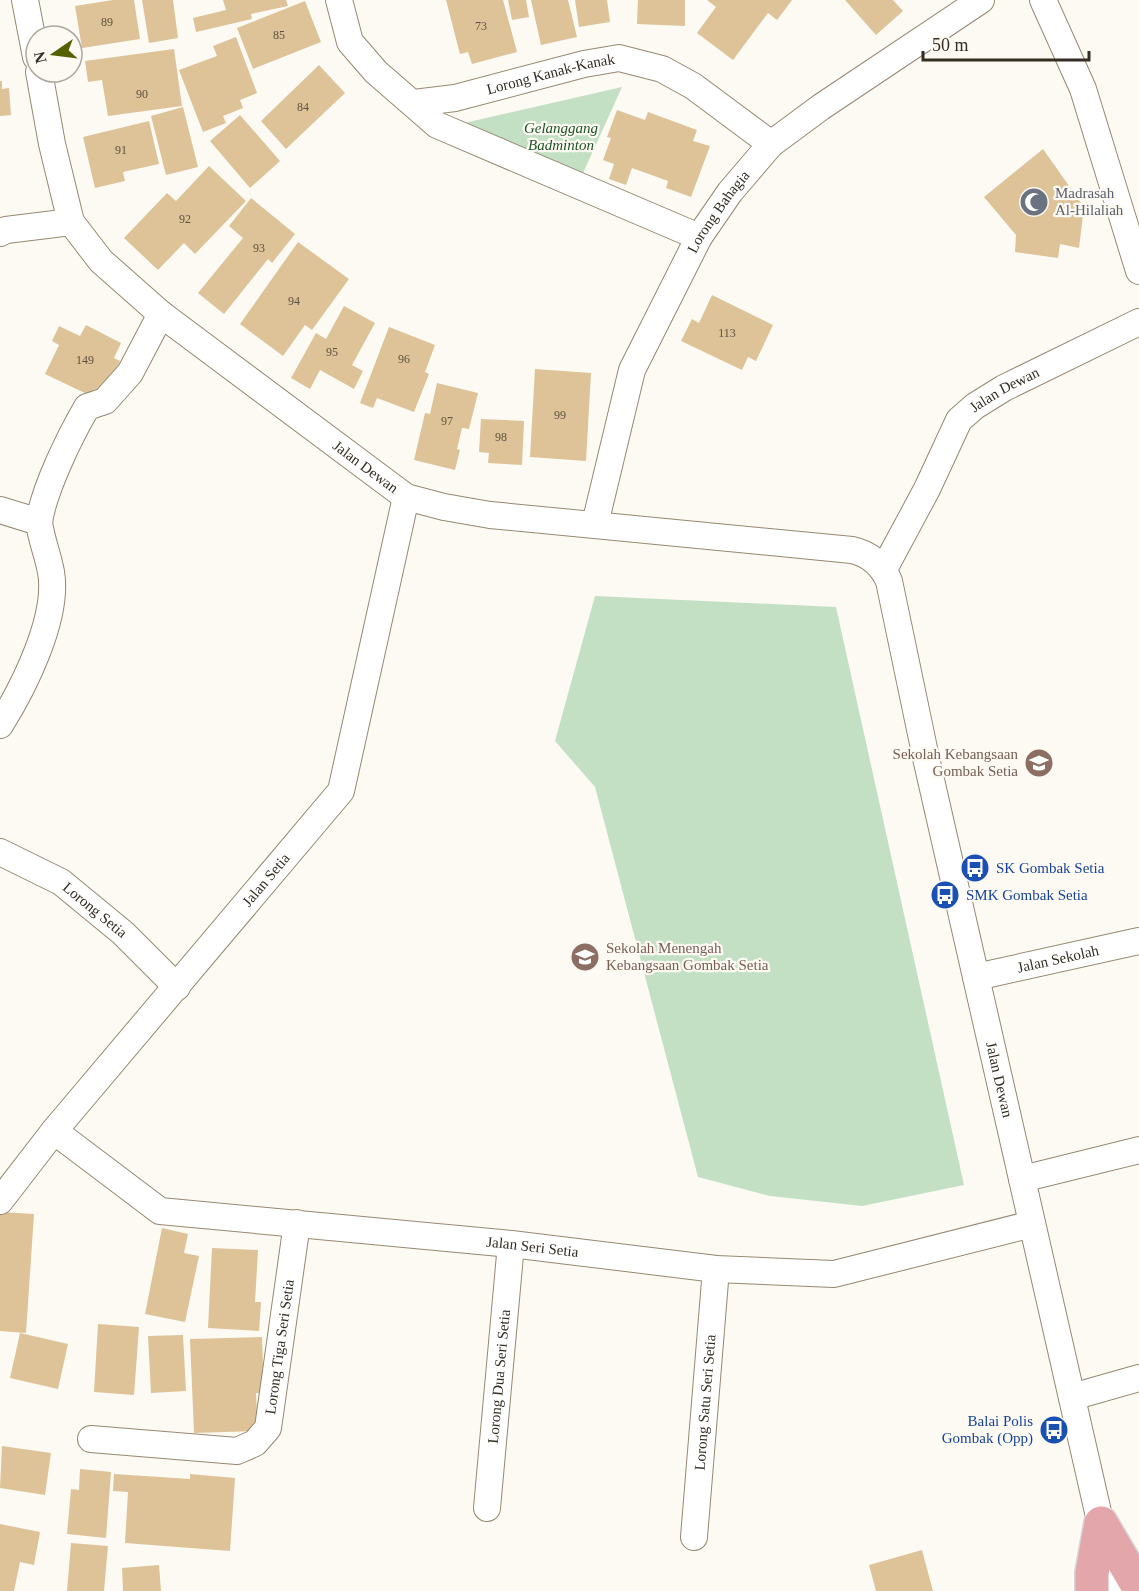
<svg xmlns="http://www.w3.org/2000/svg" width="1139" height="1591" viewBox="0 0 1139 1591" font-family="'Times New Roman',serif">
<rect width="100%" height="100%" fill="#fdfaf4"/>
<!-- green -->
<path fill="#c3e0c4" d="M622 87 579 182 451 126Z
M595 596 836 607 964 1185 862 1206 770 1196 698 1177 595 787 555 741Z"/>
<!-- building -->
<path fill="#ddc397" d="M113 0H134L140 39 82 48 75 6Z
M142 0H173L178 38 149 43Z
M223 0H286L288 6 251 14 252 19 196 32 193 18 226 10Z
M446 0H503L517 52 472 64 468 52 460 54Z
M508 0H526L529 17 512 20Z
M531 0H568L577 37 541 45Z
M575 0H607L610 22 579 27Z
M638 0H685V26L637 24Z
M707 0H792L777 20 768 13 733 60 697 33 716 7Z
M845 0H893L903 11 876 35Z
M305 1 321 42 253 69 237 28Z
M236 37 257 93 240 100 243 108 223 116 226 123 203 132 179 70 217 56 213 46Z
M174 49 182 106 108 116 102 80 88 82 85 61Z
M319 65 345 93 286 149 261 121Z
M0 81H2V89L9 88 11 115 0 116Z
M183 107 198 167 166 175 151 116Z
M617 110 645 120 648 112 697 130 693 141 710 146 691 197 666 188 668 181 632 168 626 185 609 179 614 164 603 160 611 138 607 137Z
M240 115 280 161 250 188 210 141Z
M149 121 159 164 123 172 125 181 95 188 83 137Z
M1043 149 1084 207 1079 248 1060 244 1058 258 1015 252 1016 235 984 197Z
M209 166 246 201 195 254 184 243 158 270 124 238 167 193 176 201Z
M251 198 295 234 272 263 268 259 224 314 198 293 243 238 229 226Z
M298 242 349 279 312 330 305 325 283 356 240 324Z
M712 295 773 325 756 361 748 357 742 370 681 341 692 319 699 323Z
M344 306 375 323 352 365 363 371 354 389 320 370 310 389 291 378 316 333 326 339Z
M86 325 121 343 114 358 120 361 104 394 94 389 91 396 45 374 59 345 52 341 59 326 80 336Z
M389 327 435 345 425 372 429 374 414 412 377 398 373 408 360 403Z
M535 369 591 373 586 461 530 457Z
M437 383 478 393 469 429 462 428 457 449 460 450 455 470 414 460 425 413 430 414Z
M481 419 524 421 522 465 488 463 489 453 479 452Z
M0 1212 34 1214 26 1333 0 1331Z
M162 1228 188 1234 184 1253 199 1256 185 1322 145 1314Z
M212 1248 258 1250 255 1302H261L259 1331 208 1328Z
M98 1324 139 1327 134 1395 94 1392Z
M20 1333 68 1344 58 1389 10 1378Z
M183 1335 186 1391 151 1393 148 1336Z
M262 1337 264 1393H256L258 1431 194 1433 190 1339Z
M2 1446 51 1453 45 1495 0 1488Z
M80 1469 111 1472 106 1538 67 1534 71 1489 79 1490Z
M114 1474 190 1479V1474L235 1478 230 1551 125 1543 128 1492 113 1491Z
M0 1524 40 1532 34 1565 20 1562 14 1591H0Z
M71 1543 108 1546 104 1591H67Z
M922 1550 933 1591H876L869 1565Z
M159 1565 161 1591H123L122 1568Z"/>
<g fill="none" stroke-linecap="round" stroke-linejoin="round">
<!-- minor casing -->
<g stroke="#97886f" stroke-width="28">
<g id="minor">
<path d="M25 0 36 57"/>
<path d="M339 0 350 42 376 72 437 125 699 237"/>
<path d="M1043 0 1083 89 1139 271"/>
<path id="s1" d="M39 72 52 144 71 222 101 261 161 314 406 497 444 507 490 515 852 550C870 554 882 565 889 581L926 758 1116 1591"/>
<path id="s2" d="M414 103 455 98 584 64 619 58 662 69 693 86 771 144"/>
<path d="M0 233 6 230 71 222"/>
<path d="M0 510 39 522C44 489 70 436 87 407L105 401 130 373 161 314"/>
<path id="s3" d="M595 524 632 370 699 237 730 192 771 144 821 107 981 0"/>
<path id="s4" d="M884 569 927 489 959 420 975 406 1004 388 1139 322"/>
<path d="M0 725C24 687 59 617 51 572 48 555 41 539 39 522"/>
<path id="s5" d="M0 852 61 882 123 933 177 987"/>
<path id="s6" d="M976 977 1139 941"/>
<path id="s7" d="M54 1131 160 1211 511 1244 716 1269 834 1274 1032 1224"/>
<path d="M1022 1179 1139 1150"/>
<path id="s8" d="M0 1201 54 1131 341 791 406 497"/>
<path d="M1072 1397 1139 1378"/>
<path id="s9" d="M91 1439 237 1451 255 1443 268 1428 297 1223"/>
<path id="s10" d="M487 1508 511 1244"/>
<path id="s11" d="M694 1537 716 1269"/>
</g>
</g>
<!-- primary casing -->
<g stroke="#d6d5d3" stroke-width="36">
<path id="primary" d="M1101 1523 1139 1588
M1092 1591V1573L1101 1523"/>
</g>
<!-- minor -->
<use href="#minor" stroke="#fff" stroke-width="26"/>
<!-- primary -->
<use href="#primary" stroke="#e3a6ab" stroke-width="33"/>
</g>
<!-- icons -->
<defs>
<g id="mosque-disc" transform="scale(1.5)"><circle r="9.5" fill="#6b7280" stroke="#fdfaf4"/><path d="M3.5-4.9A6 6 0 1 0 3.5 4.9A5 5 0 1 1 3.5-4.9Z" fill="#fff"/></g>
<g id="school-disc" transform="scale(1.5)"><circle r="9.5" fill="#8d6e63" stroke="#fdfaf4"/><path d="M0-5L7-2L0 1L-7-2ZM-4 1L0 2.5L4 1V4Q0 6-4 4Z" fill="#fff"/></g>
<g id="bus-disc" transform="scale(1.5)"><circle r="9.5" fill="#1a4fb4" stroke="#fdfaf4"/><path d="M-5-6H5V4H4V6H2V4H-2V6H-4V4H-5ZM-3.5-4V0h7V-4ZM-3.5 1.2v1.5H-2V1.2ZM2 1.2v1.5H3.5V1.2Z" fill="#fff"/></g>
</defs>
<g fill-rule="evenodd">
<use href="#mosque-disc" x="1034" y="202"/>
<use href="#school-disc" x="1039" y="763"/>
<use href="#bus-disc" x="975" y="868"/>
<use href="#bus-disc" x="945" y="895"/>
<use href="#school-disc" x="585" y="957"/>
<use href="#bus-disc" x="1054" y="1430"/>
</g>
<g text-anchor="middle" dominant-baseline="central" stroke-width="4.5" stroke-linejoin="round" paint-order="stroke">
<!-- number labels -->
<g font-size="12" fill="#5e5240">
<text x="107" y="22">89</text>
<text x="481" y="26">73</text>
<text x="279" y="35">85</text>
<text x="142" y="94">90</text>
<text x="303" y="107">84</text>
<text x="121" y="150">91</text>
<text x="185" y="219">92</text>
<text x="259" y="248">93</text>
<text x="294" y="301">94</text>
<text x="727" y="333">113</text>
<text x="332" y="352">95</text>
<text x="404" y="359">96</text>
<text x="85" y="360">149</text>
<text x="560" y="415">99</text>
<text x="447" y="421">97</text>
<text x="501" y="437">98</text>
</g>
<!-- street labels -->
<g font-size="15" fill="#332d23" stroke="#fdfaf4">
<text stroke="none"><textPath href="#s2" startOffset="140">Lorong Kanak-Kanak</textPath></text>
<text stroke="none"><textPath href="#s3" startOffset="339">Lorong Bahagia</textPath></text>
<text stroke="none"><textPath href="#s4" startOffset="222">Jalan Dewan</textPath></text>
<text stroke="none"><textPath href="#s1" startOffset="538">Jalan Dewan</textPath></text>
<text stroke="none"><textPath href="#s8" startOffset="417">Jalan Setia</textPath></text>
<text stroke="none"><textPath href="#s5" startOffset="112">Lorong Setia</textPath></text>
<text stroke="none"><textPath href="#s6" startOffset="84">Jalan Sekolah</textPath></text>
<text stroke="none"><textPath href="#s1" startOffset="1599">Jalan Dewan</textPath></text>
<text stroke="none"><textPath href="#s7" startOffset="507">Jalan Seri Setia</textPath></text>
<text stroke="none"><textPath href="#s9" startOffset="268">Lorong Tiga Seri Setia</textPath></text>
<text stroke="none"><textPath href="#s10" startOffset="132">Lorong Dua Seri Setia</textPath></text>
<text stroke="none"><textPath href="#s11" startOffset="135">Lorong Satu Seri Setia</textPath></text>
</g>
<!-- park labels -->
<g font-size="15" font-style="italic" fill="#1d5425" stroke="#fdfaf4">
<text x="561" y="128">Gelanggang<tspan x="561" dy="17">Badminton</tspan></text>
</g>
<!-- worship labels -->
<g font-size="15" fill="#5b616d" stroke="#fdfaf4" text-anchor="start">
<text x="1055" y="193">Madrasah<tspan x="1055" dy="17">Al-Hilaliah</tspan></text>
</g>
<!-- education labels -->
<g font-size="15" fill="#785e54" stroke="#fdfaf4" text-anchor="end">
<text x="1018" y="754">Sekolah Kebangsaan<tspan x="1018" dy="17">Gombak Setia</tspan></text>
<text x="606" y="948" text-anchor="start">Sekolah Menengah<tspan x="606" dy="17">Kebangsaan Gombak Setia</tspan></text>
</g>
<!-- transit labels -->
<g font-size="15" fill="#164399" stroke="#fdfaf4" text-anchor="start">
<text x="996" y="868">SK Gombak Setia</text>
<text x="966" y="895">SMK Gombak Setia</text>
<text x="1033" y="1421" text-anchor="end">Balai Polis<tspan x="1033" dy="17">Gombak (Opp)</tspan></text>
</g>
</g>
<!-- north arrow -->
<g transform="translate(54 54) rotate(256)"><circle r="28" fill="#fdfaf4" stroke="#aca8a0" stroke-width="1.5"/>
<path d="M0-4.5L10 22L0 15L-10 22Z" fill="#536101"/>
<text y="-9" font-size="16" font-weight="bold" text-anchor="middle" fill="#332d23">N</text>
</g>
<!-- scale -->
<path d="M923 51v9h166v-9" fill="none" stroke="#332d23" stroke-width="3"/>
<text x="932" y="51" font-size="18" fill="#332d23" stroke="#fdfaf4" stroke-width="4.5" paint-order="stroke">50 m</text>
</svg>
